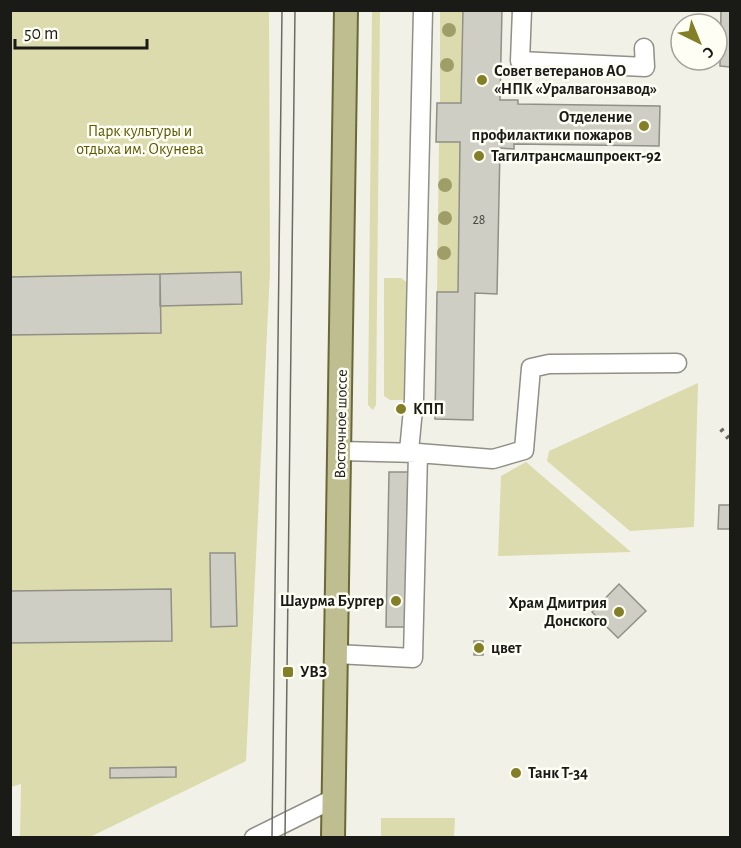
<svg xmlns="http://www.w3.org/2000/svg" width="741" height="848" viewBox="0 0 741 848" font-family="'Alegreya Sans',sans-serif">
<rect width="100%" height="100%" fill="#f1f1e7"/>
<!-- green -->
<path fill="#dcdbad" d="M10 11H269L270 271 246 761 90 837H20L21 784 11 787Z
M380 11 376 405 373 410 368 405 372 11Z
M440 11H463L461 103H440Z
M439 142H460L458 292H437Z
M384 278H401L408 283V395L403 400H390L384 396Z
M698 383 694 527 630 531 547 461 549 451Z
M526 462 631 552 498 556 501 476Z
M381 818H455L454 837H381Z"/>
<!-- building -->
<path fill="#cecec5" stroke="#909087" stroke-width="1.5" d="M463 10H502L500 100H518V104L660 106 659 146 514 144V149L500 148 497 294 475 293 473 420 435 419 437 292H458L460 142H436L437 103H461Z
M721 10H730V67L720 66Z
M241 272 242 304 160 306V274Z
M160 274 161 333 10 335V277Z
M389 472H408L405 627H386Z
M719 505H730V529H718Z
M210 553H235L237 626 211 627Z
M619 584 646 611 618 638 592 612Z
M171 589 172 641 10 643V591Z
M474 641H483V655H474Z
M176 767V777L110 778V768Z"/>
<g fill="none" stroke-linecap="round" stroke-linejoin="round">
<!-- minor casing -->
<g stroke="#909087" stroke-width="21">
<path id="minor" d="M522 10 520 61 645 67 644 48
M409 451 414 399 423 10
M418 453 493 459 524 450 531 368 549 364 677 363
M336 654 413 658 418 453 341 451
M254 838 335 798"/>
</g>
<!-- major casing -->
<g stroke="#6a6837" stroke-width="26">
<path id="major" d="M333 838 346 10"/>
</g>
<!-- minor -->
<use href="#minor" stroke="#fff" stroke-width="18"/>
<!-- major -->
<use href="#major" stroke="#bfbe91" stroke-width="22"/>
<!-- tram -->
<path stroke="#6b6b65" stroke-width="1.5" d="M272 838 282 10
M285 838 295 10"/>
<!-- rail -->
<path stroke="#6b6b65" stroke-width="4.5" stroke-dasharray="3 6" stroke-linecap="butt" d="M721 429 730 440"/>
</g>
<!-- trees -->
<g fill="#9f9d68">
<circle cx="449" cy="30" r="7"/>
<circle cx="447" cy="65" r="7"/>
<circle cx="445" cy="185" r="7"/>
<circle cx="445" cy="218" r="7"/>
<circle cx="444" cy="253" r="7"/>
</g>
<!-- markers -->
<g fill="#837f27" stroke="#fefef5" stroke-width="2">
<circle cx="482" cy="80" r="6"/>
<circle cx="644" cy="126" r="6"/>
<circle cx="479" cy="156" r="6"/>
<circle cx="401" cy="409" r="6"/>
<circle cx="396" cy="601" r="6"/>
<circle cx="619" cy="612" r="6"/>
<circle cx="479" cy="648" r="6"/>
<rect x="282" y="666" width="12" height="12" rx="3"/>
<circle cx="516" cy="773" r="6"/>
</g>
<g text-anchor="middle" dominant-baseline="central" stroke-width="5" stroke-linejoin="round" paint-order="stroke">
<!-- number labels -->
<g font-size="14" fill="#474742">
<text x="479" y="220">28</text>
</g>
<!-- poi labels -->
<g font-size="16" font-weight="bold" fill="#1a1a17" stroke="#fefef5" text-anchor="start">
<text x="494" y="71">Совет ветеранов АО<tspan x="494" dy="18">«НПК «Уралвагонзавод»</tspan></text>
<text x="632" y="117" text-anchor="end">Отделение<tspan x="632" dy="18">профилактики пожаров</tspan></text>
<text x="491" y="156">Тагилтрансмашпроект-92</text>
<text x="413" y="409">КПП</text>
<text x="384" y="601" text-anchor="end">Шаурма Бургер</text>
<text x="607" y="603" text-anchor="end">Храм Дмитрия<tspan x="607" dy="18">Донского</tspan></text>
<text x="491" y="648">цвет</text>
<text x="300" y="672">УВЗ</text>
<text x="528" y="773">Танк Т-34</text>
</g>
<!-- park labels -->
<g font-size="16" fill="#5c5800" stroke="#fefef5">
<text x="140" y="131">Парк культуры и<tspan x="140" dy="18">отдыха им. Окунева</tspan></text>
</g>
<!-- street labels -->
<g font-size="16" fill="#1a1a17" stroke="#fefef5">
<text transform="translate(341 424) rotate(-89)">Восточное шоссе</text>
</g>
</g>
<!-- border -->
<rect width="741" height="848" fill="none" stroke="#1a1a17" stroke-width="24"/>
<!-- north arrow -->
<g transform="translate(699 42) rotate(137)"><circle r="28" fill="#fefef5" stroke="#a3a39c" stroke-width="1.5"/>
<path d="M0-4.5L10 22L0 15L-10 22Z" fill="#837f27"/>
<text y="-9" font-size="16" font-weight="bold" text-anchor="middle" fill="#1a1a17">С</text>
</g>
<!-- scale -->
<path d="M15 39v9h132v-9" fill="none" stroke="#1a1a17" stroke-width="3"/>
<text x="24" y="39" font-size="18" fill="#1a1a17" stroke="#fefef5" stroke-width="4.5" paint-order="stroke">50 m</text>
</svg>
